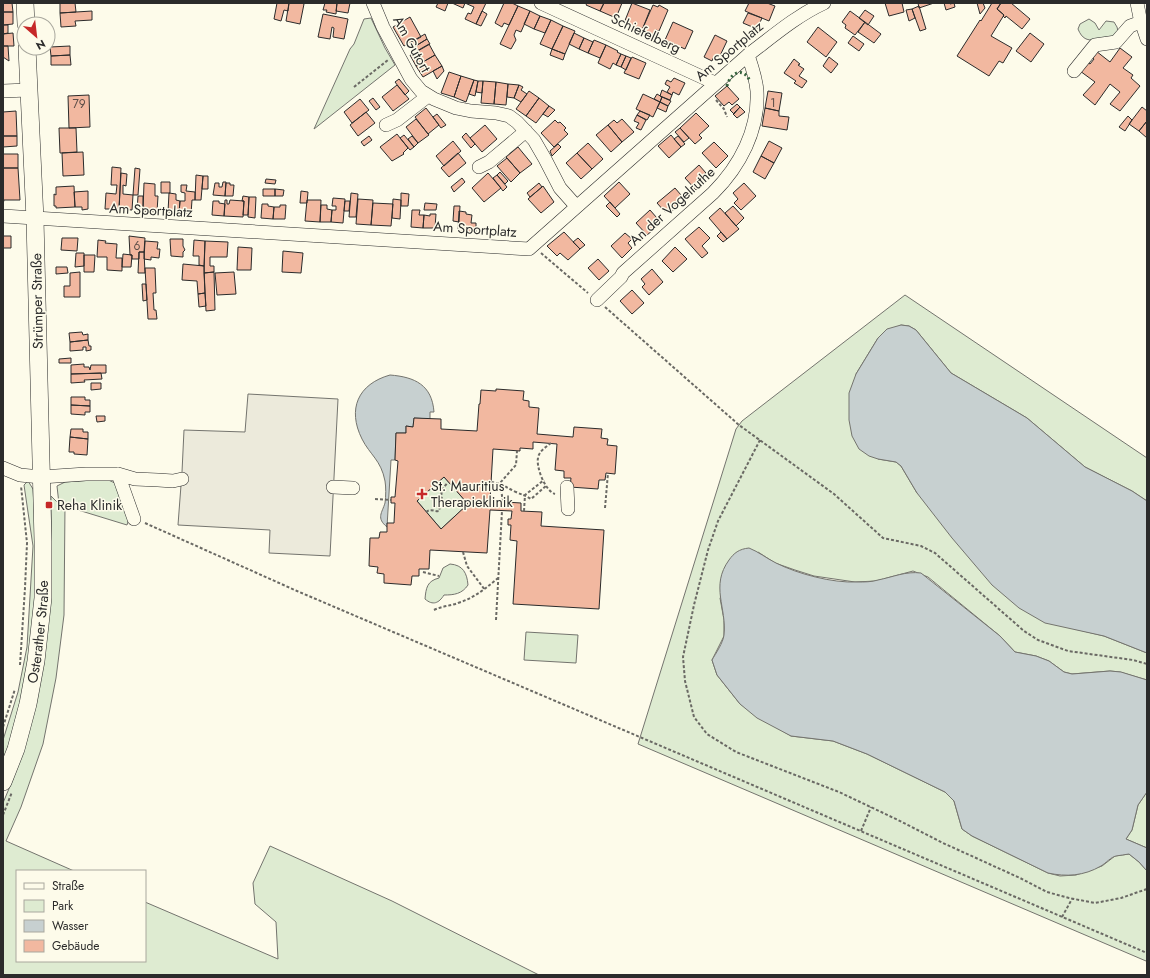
<svg xmlns="http://www.w3.org/2000/svg" width="1150" height="978" viewBox="0 0 1150 978" font-family="Jost,sans-serif">
<rect width="100%" height="100%" fill="#fdfbea"/>
<!-- green -->
<path fill="#deebd1" stroke="#74746e" d="M371 18 385 48 395 65 314 129 350 49 354 44 364 19Z
M1089 19 1095 23 1099 30 1106 21 1114 22 1117 27 1118 31 1114 37C1100 35 1086 49 1078 29L1080 24Z
M905 295 1147 458V501L1132 491 1085 467 1027 418 951 373 916 330 909 326 901 325 878 338 856 374 878 459 896 462 901 466 917 493 1075 629 1104 636 1147 653V680L1120 672 1110 671 1072 674 1064 672 1049 661 1036 656 1015 652 1000 636 928 577 913 571 876 581 855 582 814 576 795 570 775 563 758 552 720 598 724 620V636L712 660 717 675 740 704 774 726 791 736 833 741 867 754 945 792 954 801 962 829 972 836 1048 873 1060 876 1076 875 1102 866 1115 856 1129 854 1139 862 1147 871V959L1146 961 638 744 736 429 742 421Z
M444 477 468 504 441 529 417 501Z
M106 479 115 483 129 518 127 525 65 506 64 615 56 678 43 744 21 807 6 841 74 871H17V961H145V902L278 959 276 922 255 904 253 883 270 846 392 901 539 975H3V803L13 779 51 548V496L59 504 57 486 65 482Z
M28 481 33 489 37 557 38 593 25 684 3 767V740L18 692 27 647 33 546 24 485Z
M450 564C463 565 467 573 468 585 462 594 454 595 444 595 439 603 433 606 425 599 426 588 427 581 439 578L443 568Z
M526 632 578 635 576 663 524 660Z
M1147 792V848L1126 839 1132 830 1138 805Z"/>
<!-- parking -->
<path fill="#eceadb" stroke="#74746e" d="M248 394 338 399 330 556 269 553 270 530 178 525 182 472 184 430 245 432Z"/>
<!-- water -->
<path fill="#c7d0d0" stroke="#74746e" d="M901 325 909 326 916 330 951 373 1027 418 1085 467 1132 491 1147 501V653L1104 636 1045 623 1019 608 992 585 952 538 917 493 901 466 896 462 878 459 869 456 859 449 852 436 849 420V393L856 374 878 338 887 329Z
M390 375C415 377 432 385 434 412H430V419L414 418 413 427 406 426V433H396L395 460H391L387 527C376 518 382 513 385 503 386 496 386 487 385 481 381 460 370 455 362 439 347 409 358 384 390 375Z
M749 548C759 552 766 558 776 563 798 574 832 583 857 582 864 582 872 582 878 580 893 577 906 571 921 573L1000 636 1015 652 1036 656 1049 661 1064 672 1072 674 1110 671 1121 672 1147 680V792L1138 805 1132 830 1126 839 1147 848V871L1139 862 1129 854C1125 855 1120 855 1116 856 1111 857 1106 863 1101 866 1084 876 1066 877 1048 873L972 836 962 829 954 801 945 792 867 754 833 741 791 736 757 718 740 704 717 675 712 660C716 653 723 643 724 635 727 608 710 586 729 560 734 553 739 549 749 548Z"/>
<!-- building -->
<path fill="#f2b8a0" stroke="#2b2b2b" fill-rule="evenodd" d="M3 3H12L13 12H3Z
M60 3H75L76 12 60 13Z
M277 3H289L288 11 284 10 281 21 274 19Z
M289 3H302L304 4 300 24 286 21Z
M325 3H337L336 14 326 12 327 10H323Z
M337 3H350L348 13 336 11Z
M438 3H448L445 11 436 7Z
M452 3H465L463 8Z
M465 3H486L476 24 465 19 468 13 471 14 474 7Z
M504 3H512L518 6 509 25 504 23 502 27 495 23Z
M587 3H604L600 11 586 5Z
M604 3H622L616 18 600 11Z
M632 3 650 10 642 30 624 23Z
M749 3H767L775 6 769 21 745 11Z
M885 3H902L904 12 889 16Z
M918 3H934L919 8Z
M944 3H950V4L954 3 955 7 946 10Z
M977 3H983L985 8 980 14Z
M992 3H1001L997 9 1004 15 991 36 1012 48 1003 63 999 61 989 76 957 56 980 20 981 21Z
M1001 3H1011L1030 19 1022 29 1006 16 1005 18 1003 16 1004 15 997 9Z
M653 5 658 7 659 5 668 10 659 31 656 30 654 35 642 30Z
M518 6 530 11 521 32 516 30 514 35 516 40 511 49 500 44Z
M919 6 926 29 920 31 912 9Z
M912 9 915 18 909 21 906 10Z
M865 10 874 16 868 25 859 18Z
M92 11V20L75 21 76 26 61 27 60 13Z
M482 11 487 14 481 26 476 24Z
M530 11 540 16 534 29 524 24Z
M850 11 865 22 855 35 845 28 846 25 842 22Z
M3 12H13V24L3 25Z
M748 13 762 18 757 29 743 23Z
M323 14 348 19 344 39 333 37 334 28 332 27 330 39 318 37Z
M540 16 551 20 545 33 534 29Z
M410 17 421 37 404 46 393 27Z
M551 20 563 26 552 49 540 44Z
M673 22 693 31 685 49 665 40Z
M865 22 881 34 874 43 858 32Z
M3 25H8V33L3 34Z
M563 26 575 31 565 54 552 49Z
M818 27 837 42 826 57 807 42Z
M13 33 14 46H3V34Z
M574 33 584 38 579 49 569 44Z
M1030 33 1044 44 1031 62 1016 51Z
M425 34 427 39 414 47 411 42Z
M715 35 727 41 718 60 713 58 712 61 704 57Z
M853 36 864 44 859 51 848 43Z
M584 38 593 42 588 53 579 49Z
M427 39 430 44 416 52 414 47Z
M594 40 606 45 600 58 588 53Z
M429 44 435 55 416 66 410 55Z
M606 45 618 51 617 52 621 54 616 65 613 63 610 69 598 63Z
M3 46H8L9 61 3 57Z
M70 46V55L51 56 50 47Z
M1120 48 1132 57 1123 68 1133 75 1131 78 1140 86 1120 111 1110 104 1120 92 1110 84 1095 105 1083 95 1095 82 1080 71 1087 62 1090 64 1094 59 1091 57 1096 51 1110 62Z
M552 49 565 54 563 60 550 55Z
M621 54 626 56 621 67 616 65Z
M70 55 71 65H51V56Z
M435 55 442 66 423 77 416 66Z
M626 56 631 58 626 70 621 67Z
M632 57 646 63 639 79 624 73Z
M829 57 838 64 831 73 823 66Z
M794 59 800 64 798 65 804 69 799 76 807 81 802 88 794 83 796 81 784 73Z
M442 66 444 71 437 79 433 71Z
M449 72 461 76 454 97 441 93Z
M461 76 474 80 466 102 454 97Z
M674 78 685 83 679 95 673 92 672 95 667 92 670 87 665 84 667 80 671 82Z
M399 79 409 91 405 95 395 82Z
M474 80 478 81 475 96 469 94Z
M478 81H483L482 93 476 92Z
M483 81 496 82 494 104 481 103Z
M496 82 508 84 506 105 494 104Z
M508 84 519 85 514 98 507 97Z
M397 85 409 99 393 111 382 97Z
M519 85 523 87 521 90 527 94 521 102 514 98Z
M727 86 739 99 732 105 729 102 724 106 715 96Z
M662 90 672 95 670 100 660 96Z
M529 91 539 98 526 116 516 109Z
M768 91 782 93 779 111 765 108Z
M643 94 660 102 653 117 636 109Z
M657 94 662 97 660 102 654 99Z
M89 95 90 127 69 128 68 96Z
M662 97 671 101 668 106 660 102Z
M373 98 380 107 376 110 369 101Z
M539 98 549 106 536 123 526 116Z
M360 99 369 110 352 123 344 112Z
M660 102 668 106 666 112 657 108Z
M737 104 740 107 734 114 730 110Z
M549 106 555 110 548 117 543 114Z
M740 107 745 112 737 118 733 114Z
M1142 107 1147 111V121L1139 131 1129 124Z
M426 108 439 125 428 134 415 117Z
M765 108 779 111V116L789 117 787 130 762 126Z
M16 111 17 136H3V112Z
M640 111 650 115 647 120 637 115Z
M366 112 375 123 358 136 350 125Z
M696 113 709 126 699 135 702 138 695 144 680 128Z
M437 114 446 125 441 128 433 117Z
M637 115 646 120 641 130 636 128 639 123 634 121Z
M1128 116 1132 120 1125 131 1119 127Z
M416 119 429 135 418 143 406 127Z
M622 119 634 132 622 142 608 125 614 120 617 123Z
M555 120 558 123 560 122 566 128 564 130 568 134 554 147 541 133Z
M1147 121V138L1139 131Z
M485 125 497 139 482 152 470 138Z
M608 125 622 142 611 152 596 135Z
M59 128H76L77 152 60 153Z
M680 128 689 138 684 142 675 132Z
M466 133 475 144 471 148 462 137Z
M397 134 408 148 403 153 404 154 392 161 380 147Z
M404 135 414 147 410 150 400 138Z
M671 135 681 147 669 158 658 146Z
M3 136H17V146L3 147Z
M369 136 372 140 364 146 361 142Z
M412 136 418 143 414 147 408 139Z
M678 136 685 144 681 147 674 139Z
M453 141 461 151 444 166 436 156Z
M769 141 782 148 774 163 761 156Z
M714 142 728 156 716 168 702 153Z
M588 143 603 159 592 169 577 153Z
M558 144 561 147 552 156 550 151Z
M518 147 532 164 520 173 506 157Z
M83 152 84 175 63 176 62 153Z
M458 153 466 163 449 177 441 168Z
M577 153 592 169 581 179 566 163Z
M3 154H18V168H3Z
M761 156 774 163 765 179 753 172Z
M507 158 520 173 511 182 497 166Z
M699 165 706 173 702 176 706 181 696 190 685 178Z
M112 167 121 168 119 209H105L106 193 116 194 117 185H111Z
M3 168H18L20 200H4L3 204Z
M135 168 140 169 138 195H133Z
M500 172 508 181 505 184 497 175Z
M121 173 127 174 126 186 123 185V194L133 195 132 210 119 209Z
M488 173 501 188 484 202 472 188Z
M196 175 203 176 201 200H195Z
M497 175 507 187 503 191 493 178Z
M203 176H208V189H202Z
M462 178 465 182 454 192 451 187Z
M266 179 276 180 275 184 265 183Z
M161 182H170V193H161Z
M223 182H226L225 196 213 195 215 183H219V187H222Z
M619 182 630 194 615 208 604 196Z
M144 183 155 184V196H158L157 212 143 211Z
M226 183H230V185H234L233 196H225Z
M539 183 542 187 530 197 527 193Z
M744 183 756 196 741 210 734 203 738 199 733 193Z
M181 185H187L186 191 195 192V200H192L191 214 179 213 180 201H185V193L181 192Z
M74 186 75 207 56 208V206H54V194L56 195V187Z
M543 186 554 202 541 213 528 199Z
M675 188 681 195 677 199 681 203 671 212 669 209 665 212 657 203Z
M263 189H275V196H263Z
M275 189 284 190 283 196H275Z
M88 191V209L82 210V207H75L74 192Z
M301 191 308 192 307 203H300Z
M169 193 176 194V200L180 201 179 213 168 212Z
M351 193 358 194 356 217H349Z
M401 193 409 194 408 206H401Z
M138 196H143V211H137Z
M243 196 249 197 248 215H243L244 201H242Z
M249 197H256L255 218 248 217Z
M333 198 345 199 343 223 331 222 332 210H336V206H332Z
M358 199 373 200 371 225 356 224Z
M393 199 401 200 400 219 392 218Z
M225 200H227V204H229L230 200 244 201 243 217 224 216Z
M307 200H321L320 222 305 221Z
M213 201H219V203L225 204 224 216 212 215Z
M345 201H350L349 211H344Z
M610 202 620 214 617 217 606 206Z
M373 203 393 204 391 226 371 225Z
M425 203 437 204 436 210H424Z
M262 204H268V206L274 207 273 219 261 218Z
M280 205H286L285 219H273L274 207H280Z
M321 205H327V209L332 210 331 222H320Z
M454 206H460L459 222 453 221Z
M733 206 744 218 736 226 725 213Z
M720 208 739 229 727 239 709 218Z
M412 210H420L419 215H424L423 228 411 227Z
M650 210 657 218 653 221 658 226 647 235 636 223Z
M459 211 466 212V214L472 215 471 223H476V232L458 231Z
M430 214H436L435 228H423L424 215 430 216Z
M699 227 710 238 702 246 708 253 702 258 685 239Z
M564 232 580 249 568 260 560 253 557 256 547 246Z
M721 232 727 239 723 242 717 236Z
M625 233 632 239 628 243 632 248 622 258 611 246Z
M3 236H11V248H3Z
M129 236 145 238 144 252H139V259H132V255H130Z
M62 238H78L77 251 61 250Z
M578 238 585 245 580 249 573 242Z
M170 239H183V246L185 250 183 252V257L171 256Z
M98 240 106 241 105 243 117 244 116 258H122V271L107 270V257H97Z
M194 240 205 241 204 266 199 265V256H193Z
M145 241 158 242 157 249H160L159 258 151 257V260L144 259Z
M205 241 228 242 227 257H210V266H214V272L204 273Z
M238 247 252 248 251 270H237Z
M675 247 687 259 673 272 662 261Z
M283 251 303 253 301 273 282 272Z
M139 252H144L145 273H138Z
M76 253H84V266L75 267Z
M123 254 132 255 131 267H122Z
M84 255H95L94 272H84Z
M598 259 609 271 599 280 588 268Z
M183 264 204 266 205 293 198 294 197 281 182 280Z
M56 267H67L68 273 56 274Z
M145 268H155L156 293H153L154 310H156L157 319H148Z
M652 269 663 282 649 295 642 287 645 284 641 279Z
M80 272V297H64V286H70V273Z
M214 272 215 310 206 311 204 273Z
M234 272 236 294 217 295 215 273Z
M142 284H146L147 300 143 301Z
M632 290 644 303 632 314 620 301Z
M205 293 206 306 199 307 198 294Z
M82 332 83 335 88 334V340L70 342 69 333Z
M88 340 89 346H91V350L86 351V347H83V350L70 351V342Z
M71 358V363H59V359Z
M84 364V367H89L90 370 91 365H106V373L71 374V365Z
M101 373 102 379 84 380 85 382 71 383V374Z
M91 383H101V389L91 390Z
M496 389 524 391 523 400 529 401V407L539 408 537 434 573 437 574 427 602 429 601 438 608 439 607 445 617 446 615 474 606 473 605 480H599L598 489 570 487 571 478H564V471L555 470 557 444 533 442V449L520 448V451L493 449 490 501 521 503V511L542 512 541 526 604 530 599 609 513 604 517 541 510 540 511 525H508V519H511L512 511 490 510 487 553 430 550 429 569H419V576H412L411 585 384 583V574L377 573 378 567 369 566 370 538H379L380 532H387V523H394L395 503H391V497H395L398 461 395 460 396 433H406V426L413 427 414 418 441 419V429L477 431 479 404H480L481 390 496 391ZM444 477 468 504 441 529 417 501Z
M71 397H85V400H90V406L71 405Z
M71 405 90 406V412H85V415L71 414Z
M96 416H105V421L97 422Z
M71 429H83V432H88V439L70 437Z
M70 437 88 439 87 455 74 454V452H69Z"/>
<g fill="none" stroke-linecap="round" stroke-linejoin="round">
<!-- minor casing -->
<g stroke="#2b2b2b" stroke-width="14">
<path id="minor" d="M373 3 383 27 411 79 421 91 434 99 456 108 471 111 496 113 509 116 517 122 534 140 545 159 560 188 576 206
M541 3 715 83
M1137 3 1140 18 1147 39
M1074 71 1095 45 1116 42 1130 26 1141 22
M3 91 28 90
M386 125 397 120 428 96
M479 167 489 162 526 131
M3 216 529 249 748 55C773 36 796 16 824 3
M597 300 621 277 623 273 713 193C740 166 759 130 757 91 756 78 752 67 748 55
M3 468 20 475 41 477 86 474H118L135 479 158 480 173 481 182 479
M118 474 134 519
M333 487 353 488
M567 487 568 509"/>
</g>
<!-- major casing -->
<g stroke="#2b2b2b" stroke-width="18">
<g id="major">
<path d="M25 3 26 24"/>
<path id="s1" d="M3 782 16 749 28 704 36 661 43 598V541L35 219 27 48"/>
</g>
</g>
<!-- path -->
<path stroke="#6a6964" stroke-width="2" stroke-dasharray="3 2" stroke-linecap="butt" d="M354 87 388 60
M716 100 724 109 727 117
M541 253 588 293
M605 307 739 425 834 494 883 538 921 546 935 553 1024 631 1038 640 1068 651 1133 660 1147 664
M760 440 718 521 708 550 694 605 683 657 685 681 694 717 707 734 736 752 839 792 898 820 943 843 1020 878 1047 892 1069 898 1095 903 1121 898 1147 889
M551 443C546 447 539 451 538 458 536 467 545 491 555 494
M491 482C501 483 507 488 516 492 522 495 525 495 531 499L546 486
M375 499 391 500
M502 502C503 494 500 490 500 483L516 465 517 451
M605 508 608 473
M524 511 525 495 544 480
M426 512C431 508 435 512 439 511L442 496 441 491 448 482
M145 523 297 591 1147 953
M463 552 467 566 485 590
M423 572 439 576
M434 610C442 606 450 606 458 603 474 598 485 589 498 578
M496 620 502 511
M20 665 25 588 27 543 21 486
M3 727 15 689
M3 815 12 792
M861 831 871 807
M1062 917 1072 899"/>
<!-- minor -->
<use href="#minor" stroke="#fdfbea" stroke-width="13"/>
<!-- major -->
<use href="#major" stroke="#fdfbea" stroke-width="17"/>
<!-- hedge -->
<path stroke="#34623c" stroke-width="3" stroke-dasharray="2 3" stroke-linecap="butt" d="M727 86C730 73 743 66 750 81"/>
</g>
<!-- markers -->
<g fill="#c62828" stroke="#fdfbea" stroke-width="1.5">
<path d="M420 488h4v4h4v4h-4v4h-4v-4h-4v-4h4z"/>
<rect x="45" y="501" width="8" height="8" rx="2"/>
</g>
<g text-anchor="middle" dominant-baseline="central" stroke-width="3" stroke-linejoin="round" paint-order="stroke">
<!-- number labels -->
<g font-size="12" fill="#5d4e48">
<text x="773" y="103">1</text>
<text x="79" y="104">79</text>
<text x="137" y="246">6</text>
</g>
<!-- street labels -->
<g font-size="14" fill="#2b2b2b" stroke="#fdfbea">
<text transform="translate(646 33) rotate(25)">Schiefelberg</text>
<text transform="translate(412 44) rotate(61)">Am Gutort</text>
<text transform="translate(729 51) rotate(-40)">Am Sportplatz</text>
<text transform="translate(672 206) rotate(-42)">An der Vogelruthe</text>
<text transform="translate(151 210) rotate(3)">Am Sportplatz</text>
<text transform="translate(475 229) rotate(4)">Am Sportplatz</text>
<text transform="translate(37 301) rotate(-91)">Strümper Straße</text>
<text stroke="none"><textPath href="#s1" startOffset="155">Osterather Straße</textPath></text>
</g>
<!-- poi labels -->
<g font-size="14" fill="#2b2b2b" stroke="#fdfbea" text-anchor="start">
<text x="431" y="486">St. Mauritius<tspan x="431" dy="16">Therapieklinik</tspan></text>
<text x="57" y="505">Reha Klinik</text>
</g>
</g>
<!-- border -->
<rect width="1150" height="978" fill="none" stroke="#2b2b2b" stroke-width="8"/>
<!-- legend -->
<rect x="16" y="870" width="130" height="92" fill="#fdfbea" stroke="#a9a89e"/>
<rect x="24" y="883" width="20" height="6" fill="#fdfbea" stroke="#a9a89e"/>
<text x="52" y="890" font-size="12" fill="#2b2b2b">Straße</text>
<rect x="24" y="900" width="20" height="12" fill="#deebd1" stroke="#a9a89e"/>
<text x="52" y="910" font-size="12" fill="#2b2b2b">Park</text>
<rect x="24" y="920" width="20" height="12" fill="#c7d0d0" stroke="#a9a89e"/>
<text x="52" y="930" font-size="12" fill="#2b2b2b">Wasser</text>
<rect x="24" y="940" width="20" height="12" fill="#f2b8a0" stroke="#a9a89e"/>
<text x="52" y="950" font-size="12" fill="#2b2b2b">Gebäude</text>
<!-- north arrow -->
<g transform="translate(36 36) rotate(152)"><circle r="19" fill="#fdfbea" stroke="#a9a89e"/>
<path d="M0-3L7 15L0 10L-7 15Z" fill="#c62828"/>
<text y="-6" font-size="11" font-weight="bold" text-anchor="middle" fill="#2b2b2b">N</text>
</g>
</svg>
